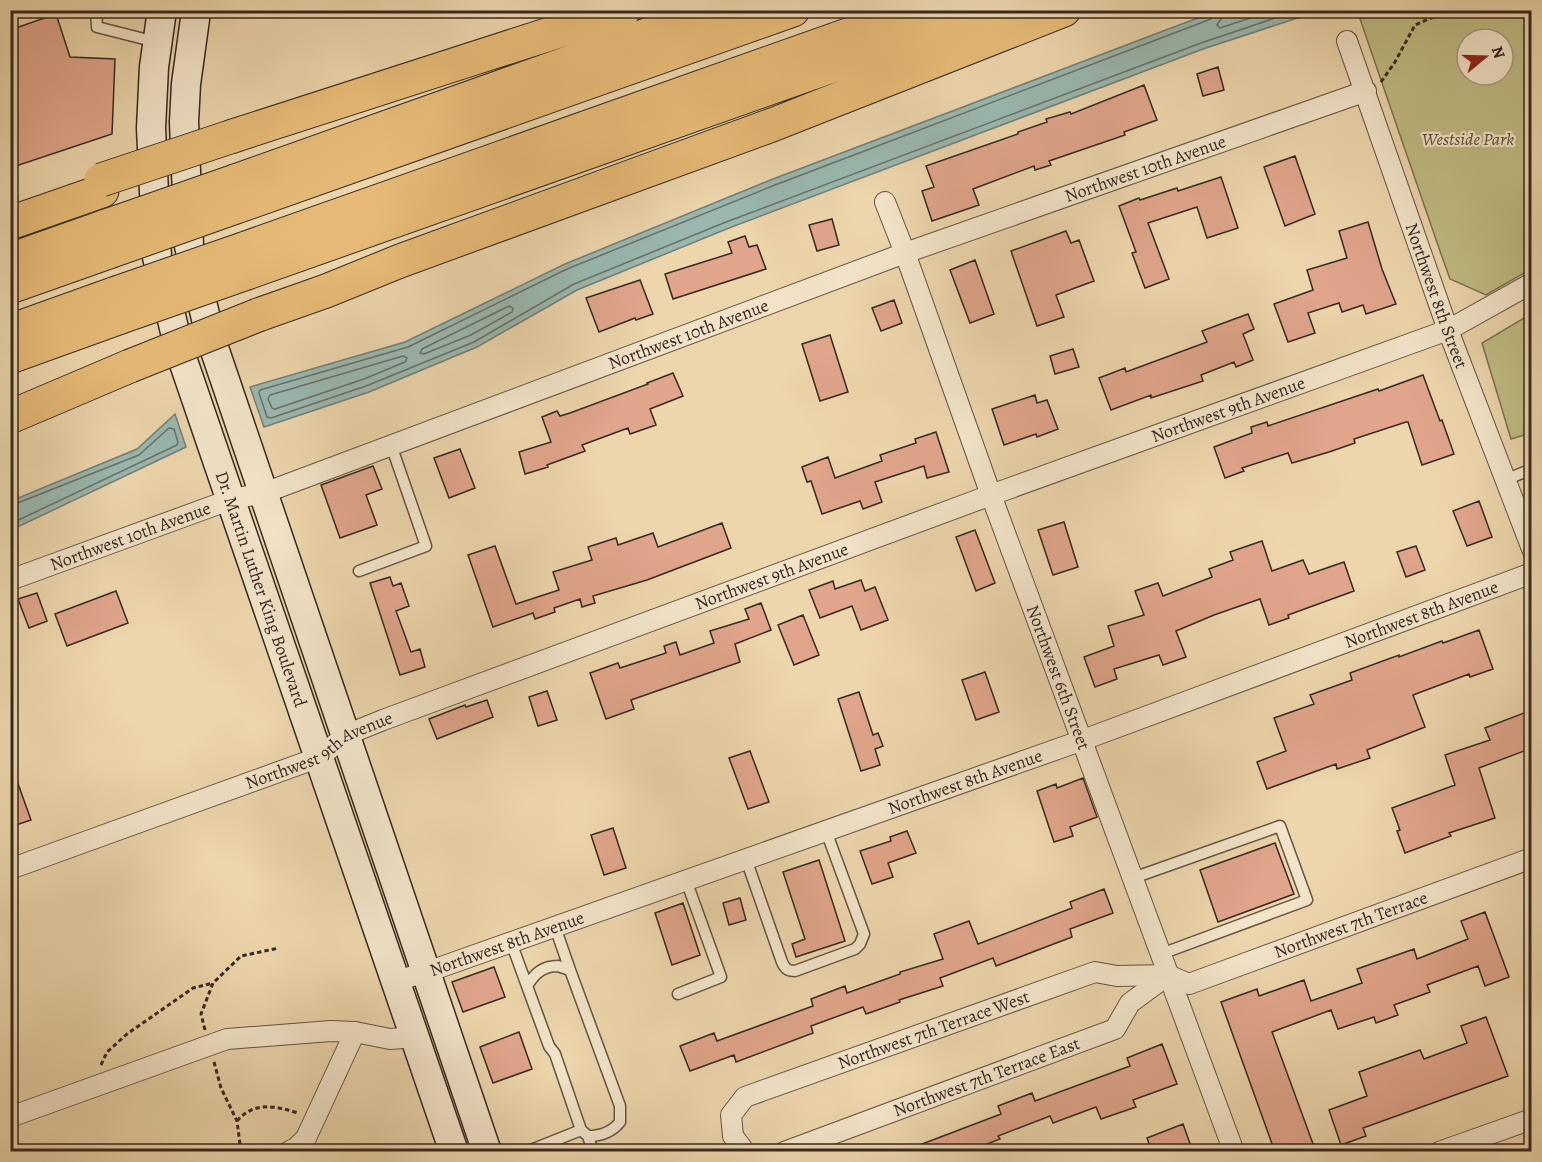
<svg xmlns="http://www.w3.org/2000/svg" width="1542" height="1162" viewBox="0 0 1542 1162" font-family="Alegreya,serif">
<rect width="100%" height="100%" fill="#edd5ac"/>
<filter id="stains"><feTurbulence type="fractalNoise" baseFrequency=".00333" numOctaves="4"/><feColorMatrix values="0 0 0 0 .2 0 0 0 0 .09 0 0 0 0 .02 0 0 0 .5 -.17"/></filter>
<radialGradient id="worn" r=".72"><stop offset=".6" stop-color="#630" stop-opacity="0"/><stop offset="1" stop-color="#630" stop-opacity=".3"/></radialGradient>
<!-- green -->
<path fill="#c0bb84" stroke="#7b7253" stroke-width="1.5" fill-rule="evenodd" d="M1382 11H1531V269L1486 295 1450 279 1441 254 1360 19ZM1467 39H1503V75H1467Z
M1531 314V433L1511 439 1482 343Z"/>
<!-- water -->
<path fill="#9ab8b0" stroke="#727f77" stroke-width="1.5" d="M1216 11H1319L1203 49 729 228 577 290 477 347 369 392 264 427 250 387 405 342 565 264 773 179Z
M175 414 186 447 11 530V501L137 449Z"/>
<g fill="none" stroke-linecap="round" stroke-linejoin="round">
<!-- shore -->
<path stroke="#687069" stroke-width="1.5" d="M1216 10 1215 15 1211 19 775 185 567 269 408 347 260 390 259 393 267 417 271 418 366 386 474 342 574 284 726 222 1201 43 1299 10
M1223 10 1222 17 1217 25 1220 28 1275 10
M509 306 513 308 512 312 471 335 424 354 420 353 422 349Z
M403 356 407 358 405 362 364 379 275 409 272 408 268 399 270 395Z
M10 506 139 455 169 428 174 429 178 442 177 445 10 524"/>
</g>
<!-- building -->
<path fill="#e0a58b" stroke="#362922" stroke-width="1.5" d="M56 14 70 57 115 59 112 134 10 168V30Z
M1218 67 1224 90 1203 96 1197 74Z
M1144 85 1157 120 1124 132 1125 135 1049 161 1051 165 1035 170 1034 166 973 189 979 205 932 221 922 191 934 187 926 166 1018 134V132L1047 122 1046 119 1070 112 1071 114Z
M1295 156 1315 214 1285 226 1264 167Z
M1221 177 1238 228 1207 238 1197 207 1148 223 1169 279 1145 288 1132 253 1136 252 1119 206 1139 198 1140 200 1177 188 1178 191Z
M832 219 839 245 817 251 809 225Z
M1368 222 1382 269 1396 304 1366 314 1363 305 1342 312 1339 303 1308 313 1315 333 1288 342 1274 304 1313 290 1307 270 1347 258 1339 231Z
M1066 231 1071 243 1079 240 1094 281 1056 295 1064 317 1037 326 1011 251Z
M745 236 749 247 757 245 766 269 673 299 665 274 732 253 728 242Z
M975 260 994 314 970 323 950 270Z
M640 280 653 314 636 320 635 318 599 332 586 298Z
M894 300 902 323 881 331 872 308Z
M1248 314 1254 329 1243 334 1253 360 1236 367 1234 362 1201 375 1203 381 1151 398V395L1111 410 1099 378 1125 368 1126 372 1207 342 1202 331Z
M830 335 848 392 820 401 802 344Z
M1073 349 1079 367 1055 374 1050 356Z
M673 373 683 396 650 409 656 425 630 434 628 428 582 445 585 451 547 465 548 467 525 474 519 452 551 442 542 417 557 411 560 416 570 413 648 384 647 383Z
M1423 375 1440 421 1442 420 1454 454 1422 465 1408 422H1406L1354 439 1355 443 1329 452 1292 463 1288 453 1242 468 1244 471 1225 478 1214 447 1252 433 1251 427 1267 422 1268 426 1378 389 1379 391Z
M1035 395 1037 403 1047 400 1058 429 1037 437 1036 434 1004 445 992 409Z
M936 432 949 472 927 478 924 466 875 482 882 502 863 509 860 501 822 514 811 481 807 482 802 467 828 457 835 478 882 461 880 455 916 443 915 439Z
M460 449 475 488 449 498 434 458Z
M373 466 382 489 366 495 377 525 340 538 321 485Z
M1479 501 1492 537 1467 546 1453 511Z
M1064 522 1078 567 1053 575 1038 530Z
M722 523 731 548 647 580 593 596 595 603 582 607 580 599 554 608 555 612 535 619 533 613 493 627 468 555 495 546 516 604 559 590 553 572 592 560 588 547 616 538 618 545 653 533 658 547Z
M975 530 995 583 976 591 956 537Z
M1262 541 1272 571 1303 560 1309 574 1344 562 1354 591 1288 615 1289 618 1269 625 1260 599 1214 615 1176 631 1186 657 1163 665 1159 655 1114 669 1117 679 1095 687 1084 657 1114 646 1108 626 1144 615 1135 591 1158 583 1163 596 1212 577 1209 569 1233 560 1230 552Z
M1416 546 1425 570 1406 577 1397 552Z
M390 577 393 586 401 583 409 606 396 611 411 652 420 649 425 667 400 675 370 583Z
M861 580 865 591 875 587 888 620 861 630 852 606 820 618 809 590 833 581 835 589Z
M116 591 128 623 67 646 55 614Z
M37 593 47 621 29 628 18 599Z
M761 603 771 630 735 644 740 662 631 700 634 709 606 719 590 673 618 663 620 668 666 653 664 646 676 642 680 655 714 643 710 631 749 619 745 609Z
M803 615 819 655 794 665 778 625Z
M1479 630 1493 669 1470 677 1469 674 1413 695 1425 727 1367 750 1370 758 1337 769 1336 764 1267 789 1257 762 1286 751 1274 718 1314 704 1310 695 1352 680 1350 673 1399 655V657L1442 641 1443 643Z
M985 672 999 712 976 720 962 680Z
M547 691 557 720 538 726 529 697Z
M859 692 873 735 878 733 883 746 875 749 880 765 861 771 838 699Z
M487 700 493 717 437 739 429 719 465 705 466 707Z
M1532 710V748L1479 768 1495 818 1449 833 1451 836 1405 853 1397 831 1400 830 1392 808 1455 785 1445 755 1490 740 1485 728Z
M750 751 769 802 748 809 729 758Z
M10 767H12L31 820 10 827Z
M1083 778 1097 817 1070 827 1073 836 1054 842 1037 791 1056 784 1057 788Z
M613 828 626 868 604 875 591 835Z
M907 831 916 853 888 863 893 877 872 884 860 851 891 841 890 837Z
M1275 843 1294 894 1218 922 1200 870Z
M819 860 845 941 796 957 792 944 805 939 783 872Z
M1104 889 1113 913 1070 929 1072 937 996 966 993 958 940 978 943 986 899 1000 900 1002 866 1014 863 1007 811 1026 813 1033 736 1062 734 1055 690 1071 680 1046 714 1033 717 1041 813 1006 811 999 845 986 847 993 900 974V972L943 959 934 934 969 921 978 944 1072 908 1070 902Z
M740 898 746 920 729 925 723 903Z
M683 903 700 955 672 965 655 913Z
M1485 912 1509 977 1485 986 1478 966 1427 985 1430 992 1394 1005 1398 1015 1376 1023 1374 1017 1338 1029 1331 1010 1272 1032 1316 1152H1275L1221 1002 1257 989 1259 996 1304 980 1311 1001 1362 983 1357 969 1414 949 1417 959 1468 939 1461 921Z
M494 967 505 997 463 1012 452 982Z
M1486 1017 1508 1076 1363 1128 1366 1136 1341 1145 1329 1110 1367 1096 1359 1072 1420 1050 1424 1059 1467 1043 1461 1026Z
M519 1032 532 1069 493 1083 480 1047Z
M1162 1044 1177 1084 1133 1100 1136 1107 1101 1119 1096 1107 1053 1123 1050 1116 998 1136 1000 1139 967 1152H901L1001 1114 998 1106 1032 1093 1035 1101 1130 1066 1127 1058Z
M1183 1124 1193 1152H1152L1147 1138Z"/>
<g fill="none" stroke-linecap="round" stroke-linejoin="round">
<!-- lane casing -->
<g stroke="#645444" stroke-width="13">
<path id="lane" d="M96 10 97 27 156 42
M1505 480 1532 469
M359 571 426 546 391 445
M746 859 782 962C785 969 788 971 795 971L855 949 860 944 864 934 826 831
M1133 878 1280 826 1307 900 1161 954
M555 927 570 970
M511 942 527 986
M558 966 570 970 620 1106V1122C612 1132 601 1136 588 1136L581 1130 555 1054 549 1046 527 986C535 973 543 966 558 966Z
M678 994 721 977 686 880
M588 1136 593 1152
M526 1152 581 1130
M1522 1152 1532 1148"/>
</g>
<!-- street casing -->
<g stroke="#645444" stroke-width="22">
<g id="street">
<path id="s1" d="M1347 41 1448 330 1532 549"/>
<path id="s2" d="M885 202 905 253 991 495 1234 1152"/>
<path id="s3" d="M10 580 232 499 264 493 905 253 1366 91"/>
<path id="s4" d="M10 869 320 757 346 735 383 720 991 495 1448 330 1532 283"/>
<path id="s5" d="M396 981 427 972 1083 740 1532 573"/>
<path d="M10 1117 227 1039 331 1031 355 1032 390 1039 415 1037"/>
<path d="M288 1152 296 1148 306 1138 355 1032"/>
<path id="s6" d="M745 1152 733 1136 731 1115 745 1097 1095 972 1117 976 1168 975 1189 984 1532 858"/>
<path id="s7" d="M784 1152 1115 1029 1130 1003 1168 975"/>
<path d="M1439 1152 1532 1119"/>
</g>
</g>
<!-- secondary casing -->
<g stroke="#362922" stroke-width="31">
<g id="secondary">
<path id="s8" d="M162 10 154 67 151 128 157 257 179 349 454 1152"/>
<path d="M194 10 195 19 186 84 184 122 189 246 210 336 487 1152"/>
</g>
</g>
<!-- highway casing -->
<g stroke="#362922" stroke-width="35">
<path id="highway" d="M233 136 624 10
M235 181 717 10
M236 207 793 10
M10 223 102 191
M243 249 918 10
M10 260 106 226
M247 273 990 10
M10 287 109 252
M258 315 326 291 400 261 772 125 1064 10
M10 331 116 293
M10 357 121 317
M10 417 130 366"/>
</g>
<!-- path -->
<path stroke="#362922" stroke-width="3" stroke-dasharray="4.5 3" stroke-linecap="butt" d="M1381 82 1395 62 1415 25 1449 10
M205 1030 201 1014 213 983 241 956 279 948
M214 1062 221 1088 237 1121 241 1152
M101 1065 107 1052 127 1034 193 988 213 983
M237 1121C254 1101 276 1106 298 1113"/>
<!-- lane -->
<use href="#lane" stroke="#f3e4c9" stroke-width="10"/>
<!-- street -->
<use href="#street" stroke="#f3e4c9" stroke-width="20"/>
<!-- secondary -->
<use href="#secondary" stroke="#f3e4c9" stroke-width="28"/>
<!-- highway -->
<use href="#highway" stroke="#e6ba76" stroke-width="33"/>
<!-- highway-bridge casing -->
<g stroke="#362922" stroke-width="35" stroke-linecap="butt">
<path id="highway-bridge" d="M101 180 233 136
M106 226 235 181
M109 252 236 207
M116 293 243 249
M121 317 247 273
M130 366 258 315"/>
</g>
<!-- highway-bridge -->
<use href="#highway-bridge" stroke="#e6ba76" stroke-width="33"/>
</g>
<g text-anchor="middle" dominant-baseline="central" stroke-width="4.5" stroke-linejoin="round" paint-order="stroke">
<!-- park labels -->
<g font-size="18" font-style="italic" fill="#584e3a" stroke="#f3e4c9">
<text x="1468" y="139">Westside Park</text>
</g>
<!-- street labels -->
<g font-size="18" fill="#362922" stroke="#f3e4c9">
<text stroke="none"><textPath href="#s3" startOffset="1208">Northwest 10th Avenue</textPath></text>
<text stroke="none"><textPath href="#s1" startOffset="270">Northwest 8th Street</textPath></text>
<text stroke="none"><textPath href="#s3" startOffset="722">Northwest 10th Avenue</textPath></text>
<text stroke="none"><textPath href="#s4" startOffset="1304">Northwest 9th Avenue</textPath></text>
<text stroke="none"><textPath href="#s3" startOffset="128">Northwest 10th Avenue</textPath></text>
<text stroke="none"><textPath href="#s4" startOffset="818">Northwest 9th Avenue</textPath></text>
<text stroke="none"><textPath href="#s8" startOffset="596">Dr. Martin Luther King Boulevard</textPath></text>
<text stroke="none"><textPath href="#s5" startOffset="1089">Northwest 8th Avenue</textPath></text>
<text stroke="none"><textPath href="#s2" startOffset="506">Northwest 6th Street</textPath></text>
<text stroke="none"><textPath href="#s4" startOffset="332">Northwest 9th Avenue</textPath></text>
<text stroke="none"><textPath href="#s5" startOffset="603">Northwest 8th Avenue</textPath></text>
<text stroke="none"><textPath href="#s6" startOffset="704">Northwest 7th Terrace</textPath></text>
<text stroke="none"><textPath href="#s5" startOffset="117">Northwest 8th Avenue</textPath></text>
<text stroke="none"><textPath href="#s6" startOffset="264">Northwest 7th Terrace West</textPath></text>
<text stroke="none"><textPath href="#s7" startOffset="216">Northwest 7th Terrace East</textPath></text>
</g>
</g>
<!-- margin -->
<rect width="1542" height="1162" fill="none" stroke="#edd5ac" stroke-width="36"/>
<rect x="12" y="12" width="1518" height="1138" fill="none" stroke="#362922" stroke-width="3"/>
<rect x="18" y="18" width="1506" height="1126" fill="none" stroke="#362922" stroke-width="1.5"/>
<!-- north arrow -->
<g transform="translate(1485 57) rotate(71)"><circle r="28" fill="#f3e4c9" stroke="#a79986" stroke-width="1.5"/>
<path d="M0-4.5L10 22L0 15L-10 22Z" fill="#8f2418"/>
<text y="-9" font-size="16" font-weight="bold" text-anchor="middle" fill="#362922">N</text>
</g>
<rect width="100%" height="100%" filter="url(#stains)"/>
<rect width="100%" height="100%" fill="url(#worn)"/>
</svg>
